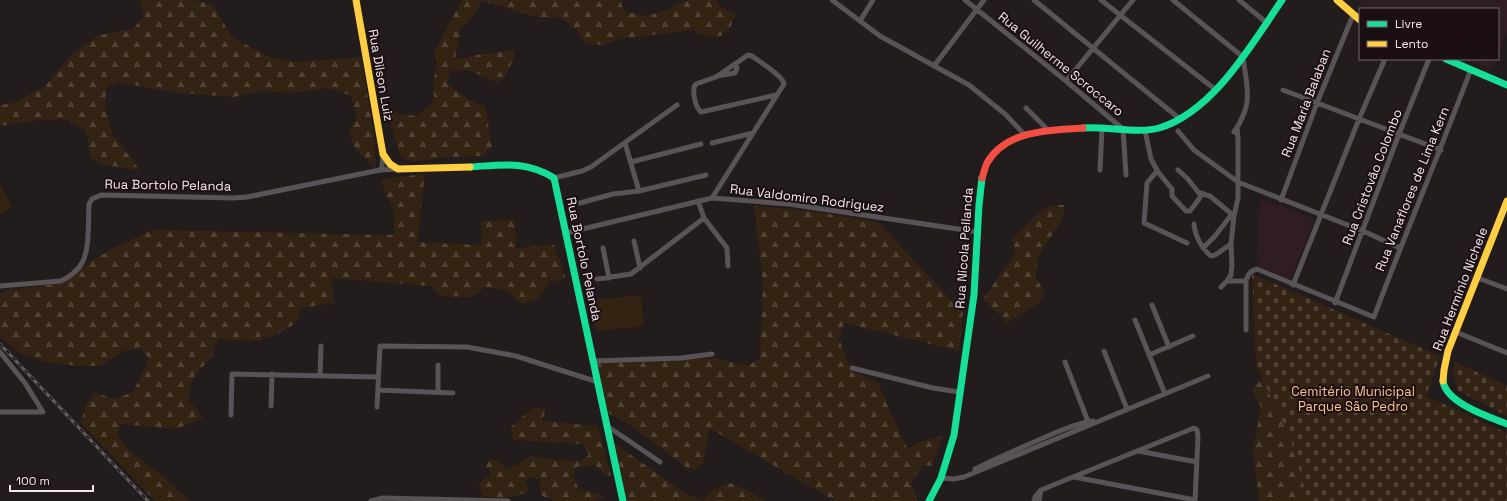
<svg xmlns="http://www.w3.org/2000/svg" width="1507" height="501" viewBox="0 0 1507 501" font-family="'Space Grotesk',sans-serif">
<defs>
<pattern id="forest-firs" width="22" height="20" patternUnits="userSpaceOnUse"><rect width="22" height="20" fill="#332312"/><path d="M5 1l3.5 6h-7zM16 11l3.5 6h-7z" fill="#514335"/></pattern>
<pattern id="cemetery-stones" width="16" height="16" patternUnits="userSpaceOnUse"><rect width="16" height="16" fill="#332312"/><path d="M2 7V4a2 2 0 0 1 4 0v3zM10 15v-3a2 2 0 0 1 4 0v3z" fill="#514335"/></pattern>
</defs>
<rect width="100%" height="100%" fill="#221c1d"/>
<!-- built -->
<path fill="#2f1d23" d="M1363 0H1507V32L1498 53V9H1363L1359 6Z
M1464 59H1496L1491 70Z
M1260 198 1315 219 1290 280 1256 265Z"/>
<!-- forest -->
<path fill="url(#forest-firs)" d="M140 0H194L213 5 232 37 267 56 295 62 361 57 375 141 376 169 356 150 348 132 357 118 351 96 328 88 294 93 262 91 234 97 179 93 116 82 106 89 105 108 113 135 140 170 103 165 91 158 86 131 66 119 40 120 0 126V105L13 103 44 87 71 55 99 35 133 29 144 15Z
M462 0H620L624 11 644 16 668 10 682 2 689 0H718L717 3 724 9 735 14 731 26 721 36 707 37 693 30 619 39 605 45 585 44 578 31 559 17C536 22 504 5 481 1L477 11 461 29 455 58C465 60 473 55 484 54 494 53 503 52 513 49L515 55 505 77 498 83 468 70 450 71 447 83C459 93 470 102 485 106L492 147 482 156 451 157 411 162 400 156 390 122 387 117 388 111 415 116 427 108 434 100 433 83 437 63 435 50Z
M425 174 417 242 482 245 481 221 515 220 516 248 554 245 566 279 549 282C541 296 538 303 519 303L505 290 485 287 472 297 441 296 431 286 331 278 335 303 301 308 296 323 278 334 258 341 218 339 212 356 193 378 188 399 203 418 176 429 120 424 118 435 130 452 159 473 190 501H155L81 423 85 406 95 393 115 399 133 392 146 366 148 357 140 349 124 351 100 366H78L46 362 19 353 3 339 0 332V294L8 290 61 283 91 261 118 246 152 230 394 235V213L380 179Z
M1056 205H1065L1062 219 1038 258 1036 277 1045 294 1037 304 1005 324 1003 318 983 299 1016 252 1012 239 1043 209Z
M754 206 812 211 879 223 963 313 959 351 844 323 839 339 852 372 877 381 907 448 923 441 942 436 932 466 922 465 911 484 918 501H835L709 428 704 462 695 470 687 468 630 425 608 413 595 363 715 358 748 366 760 358 763 282Z
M1275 380 1313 501H1259L1253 449 1261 407 1252 389 1260 381Z
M532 408H546L542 421 596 426 600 433 611 476 603 474 595 465 576 467 573 474 578 488 606 497 594 501H553L551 499 540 495V480L533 477 525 481 528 487V491C513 499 500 498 483 497L478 487 483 479 491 475 486 467 490 458 499 462 508 469 517 465 529 456 569 461H580L589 455 583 444 513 440 511 427Z
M614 443 685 493 702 501 713 489 730 483 747 490 765 501H625Z"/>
<!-- cemetery -->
<path fill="url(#cemetery-stones)" d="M1252 274 1440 356 1426 396 1507 433V501H1308L1290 437 1256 365Z
M1455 362 1507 386V416L1457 390 1453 373Z"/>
<!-- garden -->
<path fill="#332312" d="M0 184 13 207 0 215Z
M641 295 644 326 595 331 592 300Z"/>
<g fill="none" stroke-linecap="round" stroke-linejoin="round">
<!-- street -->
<path stroke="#585357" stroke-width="5" d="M832 0 880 36 969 85 1005 114 1025 135
M965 0 1066 81 1123 129 1126 175
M1034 0 1180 119
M1101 0 1216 90
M1173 0 1243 57C1247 89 1254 103 1234 132
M1239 0 1267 23
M860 21 873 0
M934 66 984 0
M717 76 735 73 737 68 736 63
M1066 81 1133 0
M1283 90 1441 150
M1026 108 1048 130
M1145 130 1151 159 1158 172 1172 189V196L1186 211H1190L1199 199 1202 193
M1178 131 1194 150 1238 182 1363 231 1400 248
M625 143 639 191
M712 143 753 133
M631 162 701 144
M380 170 382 167 383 154
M1100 170 1102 128
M1178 170 1187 178 1199 193 1210 196 1234 216
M1157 171 1147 183 1144 223 1187 243
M554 178 582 171 591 167 677 105
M712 198 784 84C783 76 760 62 752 56L748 55 716 77 696 84 694 87C693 94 695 107 701 112L776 95
M1281 200 1317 103 1353 15
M580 203 613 194 639 191 706 175
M704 218 727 248 728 266
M1194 224C1195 236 1202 249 1211 256L1215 255 1231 244
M566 233 712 198 789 204 978 232
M634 241 640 268
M603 248 609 278
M1203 248 1215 236 1232 214
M1478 278 1507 289
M597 279 631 274 704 218 698 201
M1227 281H1246C1248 274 1250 271 1257 269L1374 317C1405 234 1440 152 1471 69
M1293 285 1359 119 1385 59
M0 286 61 281C69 277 77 272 82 263 90 249 88 221 89 204L92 199 101 195 233 198 247 197 380 170 398 169
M1221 287 1227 281 1231 275 1232 265 1231 244 1234 216 1238 198V140L1237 127
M1335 303 1399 134 1429 59
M1152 305 1169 347
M1135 320 1165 394
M1246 330V281
M1456 332 1507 353
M1104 351 1127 409
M0 352 25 383 43 412H0
M1149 355 1193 336
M593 361 681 358 712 354
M1065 362 1089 424
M438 365V392
M852 368 933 388 959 392
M320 376 321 346
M378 390 453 393
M271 406 272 374
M377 407 380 346 467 347 516 356 598 382
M231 415 232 374 378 377
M607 426 660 462
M1138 451 1197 462
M975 469C1002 456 1029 444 1057 432 1068 428 1081 422 1093 421
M1074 477 1195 500
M941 478 954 479 964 477 1208 376
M371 501 383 498 508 501
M1034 501 1035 497 1041 490 1194 428 1197 430 1198 436 1195 501
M1039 501 1041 490"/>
<!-- fast -->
<path stroke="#16e098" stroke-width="7" d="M1446 59 1507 85
M1083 128C1106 126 1139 134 1159 128 1213 112 1252 44 1282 0
M470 167C501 165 526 160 554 178L623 501
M1443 381C1446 403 1489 417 1507 424
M929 501 941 478 954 435 974 295 979 205 982 178"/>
<!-- slow -->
<path stroke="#ffcf43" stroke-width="7" d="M356 0 383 154 390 164 398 169 470 167
M1337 0 1360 20
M1443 381 1444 370 1448 351 1507 201"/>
<!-- jam -->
<path stroke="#f24e42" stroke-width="7" d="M982 178C984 173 985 167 987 163 1006 130 1050 130 1083 128"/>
<!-- rail casing -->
<g stroke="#625d5e" stroke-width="3">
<path id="rail" d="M0 344 148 501"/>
</g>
<!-- rail -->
<use href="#rail" stroke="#1c0f13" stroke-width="1.5" stroke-dasharray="4.5" stroke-linecap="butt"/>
</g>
<g text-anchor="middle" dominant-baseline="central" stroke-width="4" stroke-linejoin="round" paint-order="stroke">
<!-- street labels -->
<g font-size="13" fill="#f3e9ec" stroke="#1c0f13">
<text transform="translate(1061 64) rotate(39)">Rua Guilherme Scroccaro</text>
<text transform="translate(381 75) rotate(80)">Rua Dilson Luiz</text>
<text transform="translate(1306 103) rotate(-69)">Rua Maria Balaban</text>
<text transform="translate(1372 177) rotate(-69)">Rua Cristovão Colombo</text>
<text transform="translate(168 185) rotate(1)">Rua Bortolo Pelanda</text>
<text transform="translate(1412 189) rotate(-68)">Rua Vanaflores de Lima Kern</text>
<text transform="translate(807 198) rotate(7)">Rua Valdomiro Rodriguez</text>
<text transform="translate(964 248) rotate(-86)">Rua Nicola Pellanda</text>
<text transform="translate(584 259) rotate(78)">Rua Bortolo Pelanda</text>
<text transform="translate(1460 289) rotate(-69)">Rua Hermínio Nichele</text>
</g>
<!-- park labels -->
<g font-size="13" fill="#fbc58f" stroke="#1c0f13">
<text x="1353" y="391">Cemitério Municipal<tspan x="1353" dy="15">Parque São Pedro</tspan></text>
</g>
</g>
<!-- legend -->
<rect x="1359" y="8" width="140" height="52" fill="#1c0f13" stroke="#72666a"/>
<rect x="1367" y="21" width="20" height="6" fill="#16e098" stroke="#72666a"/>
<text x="1395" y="28" font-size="12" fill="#f3e9ec">Livre</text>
<rect x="1367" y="41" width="20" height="6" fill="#ffcf43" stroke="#72666a"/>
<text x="1395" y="48" font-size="12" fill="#f3e9ec">Lento</text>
<!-- scale -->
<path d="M10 485v6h83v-6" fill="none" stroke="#f3e9ec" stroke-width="2"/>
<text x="16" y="485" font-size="12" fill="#f3e9ec" stroke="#1c0f13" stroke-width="3" paint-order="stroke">100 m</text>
</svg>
